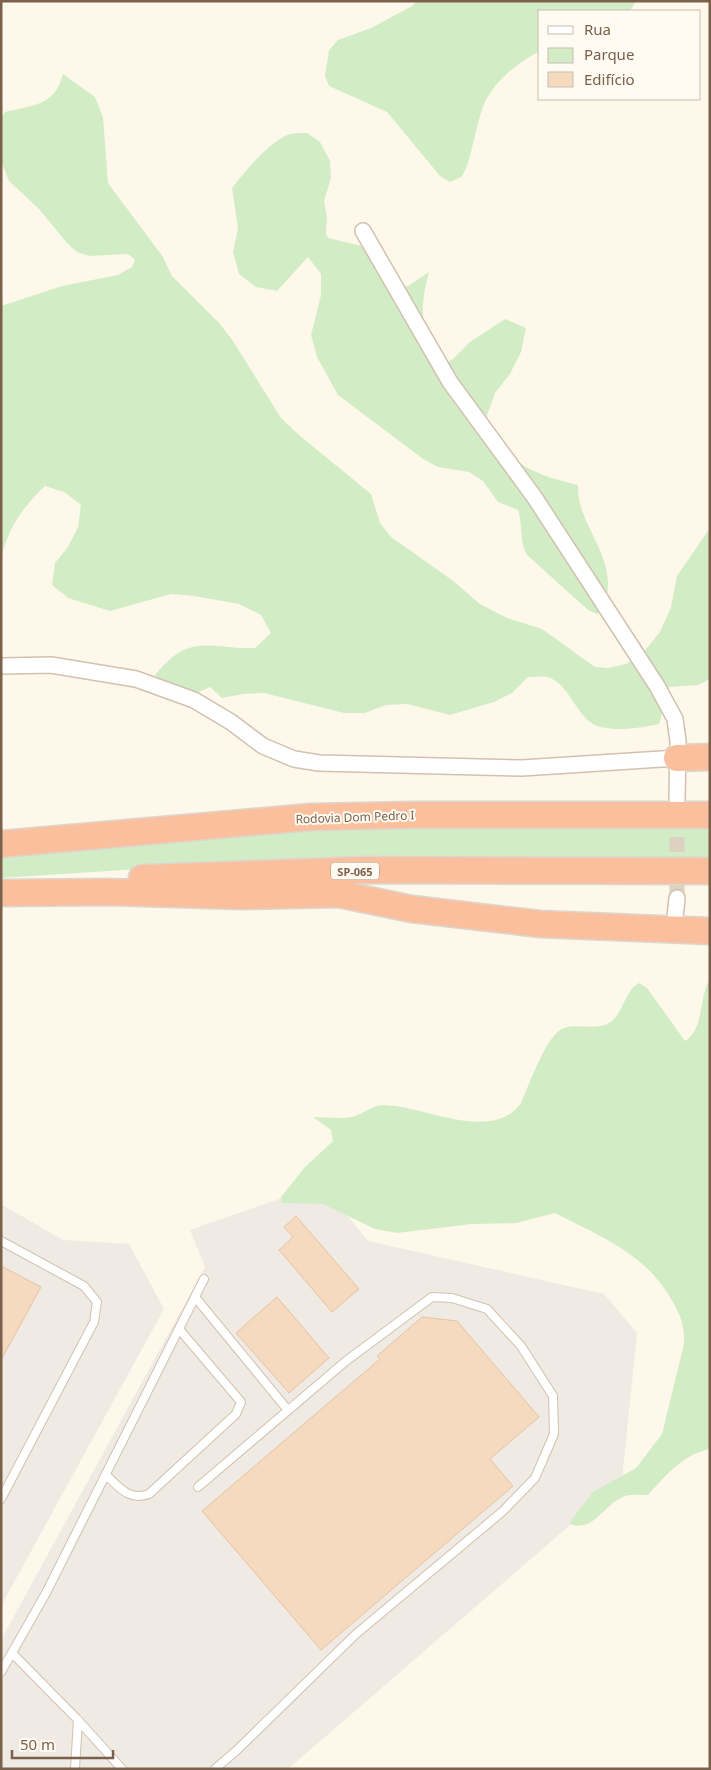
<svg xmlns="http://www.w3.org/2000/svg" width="711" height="1770" viewBox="0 0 711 1770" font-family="'Noto Sans',sans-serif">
<rect width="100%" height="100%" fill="#fef8ea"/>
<!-- industrial -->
<path fill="#efeae3" d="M322 1184 368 1241 604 1294 637 1333 622 1480 288 1769H1V1640L205 1267 190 1230Z
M1 1204 63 1240 129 1244 164 1309 1 1606Z"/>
<!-- green -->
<path fill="#d2edc6" d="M417 1H636L630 11H540V51C519 62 498 78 486 100 477 116 470 170 461 177 458 179 453 180 450 182L440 176 387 112 329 86 325 76 329 50 338 40 371 28 412 6Z
M63 74 95 97 103 117 108 183 163 257 172 276 220 324 233 341 281 418 299 435 371 494 380 523 391 537 452 580 480 604 507 618 542 629 595 667 608 668 626 664 642 654 660 632 671 607 677 576 710 528V679L698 685 669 687 659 724C640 728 617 732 597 726 576 718 569 682 547 677 542 676 534 677 528 677L512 693 494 702 450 715 407 704 386 705 365 713H344L264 693 243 694 222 698 210 687 185 698 165 693 155 675C190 632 207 649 255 648L271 633 261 615 239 604 194 596 171 594 110 611 68 598 52 585 55 563 68 547 78 527 81 505 64 492 45 486C22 508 9 527 1 558V306L62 286 118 275 132 267 135 260 128 254 89 256 77 252 67 243 39 209 9 181 1 161V118L5 112C33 105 55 106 63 74Z
M307 133 320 142 330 161 331 178 324 201 327 217 326 233 328 238 375 249 399 287 408 286 429 272C418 312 423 329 435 369L453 359 470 342 505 319 526 328 521 352 510 374 495 393 487 415 488 435C518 467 536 475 578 485 577 520 606 546 608 581 609 590 605 602 603 612L597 614 588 610 527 555C519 541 523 525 518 510L498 502 483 481 469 472 438 467 423 459 338 395 317 357 311 335 321 295V274L308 257 277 291 256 287 239 274 233 252 238 228 232 188C245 171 270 141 290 134 295 133 302 133 307 133Z
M326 826H710V862L140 869 1 878V853Z
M710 978V1449C685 1453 664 1477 648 1495 641 1495 629 1494 623 1497 604 1505 595 1530 572 1525L570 1522 593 1492 636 1468 662 1434 684 1344C685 1323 679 1312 668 1294 642 1252 597 1235 555 1213L516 1223 472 1224 397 1233 375 1229 323 1204 282 1203 281 1197 305 1167 333 1141 331 1130 313 1117C325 1117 339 1119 351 1117 362 1115 373 1105 383 1105 423 1105 492 1144 521 1103 529 1085 547 1033 564 1028 578 1023 595 1031 609 1023 624 1014 624 991 639 983L647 988 685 1041C704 1030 699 997 710 978Z"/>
<!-- building -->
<path fill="#f5dac0" stroke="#e8c29f" d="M296 1216 359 1289 332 1312 279 1250 293 1237 284 1227Z
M1 1266 41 1287 1 1360Z
M277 1297 329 1358 289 1393 236 1333Z
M422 1317 457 1321 539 1417 490 1459 513 1486 321 1650 202 1511 380 1359 377 1356Z"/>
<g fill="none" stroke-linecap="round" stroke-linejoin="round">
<!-- minor-tunnel -->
<path stroke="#ddd2c2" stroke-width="15" stroke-dasharray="15 8" stroke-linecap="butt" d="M677 898V807"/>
<!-- service casing -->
<g stroke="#d2c1ae" stroke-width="10">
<path id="service" d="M1 1241 84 1286 97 1302 94 1322 1 1499
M195 1297 287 1409
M106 1475C120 1488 129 1501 149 1494L236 1414 241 1402 179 1329
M198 1487 346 1361 432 1297 452 1298 487 1309 521 1346 553 1396 554 1434 535 1478 503 1511 356 1634 237 1750 215 1769
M12 1653 78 1720 122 1769
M1 1672 46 1593 204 1279
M75 1769 78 1720"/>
</g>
<!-- minor casing -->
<g stroke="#d2c1ae" stroke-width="18">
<path id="minor" d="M363 231 450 382 535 498 657 686 675 719 678 741 677 799
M1 666 51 665 136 679 194 700 231 722 263 746 294 759 319 763 522 768 677 758
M674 928 677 898"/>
</g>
<!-- motorway casing -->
<g stroke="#ddd6d0" stroke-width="29">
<path id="motorway" d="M677 758 710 757
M1 844 311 817 411 815H710
M142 878 364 870 710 871
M1 893 109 892 241 896 339 894 412 909 540 924 710 931"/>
</g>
<!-- service -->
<use href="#service" stroke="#fff" stroke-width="8"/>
<!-- minor -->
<use href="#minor" stroke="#fff" stroke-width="15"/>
<!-- motorway -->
<use href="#motorway" stroke="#fac09e" stroke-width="26"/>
</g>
<g text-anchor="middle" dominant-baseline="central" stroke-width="4" stroke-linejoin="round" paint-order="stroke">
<!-- shield labels -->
<rect fill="#fffbf2" stroke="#a38f7d" stroke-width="1" x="331" y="862.5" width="48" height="17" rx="4"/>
<g font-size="11" font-weight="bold" fill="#7b614b">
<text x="355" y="871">SP-065</text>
</g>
<!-- street labels -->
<g font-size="12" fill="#7b614b" stroke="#fffbf2">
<text transform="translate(355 817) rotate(-2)">Rodovia Dom Pedro I</text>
</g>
</g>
<!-- border -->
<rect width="711" height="1770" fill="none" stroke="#7b614b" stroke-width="5"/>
<!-- legend -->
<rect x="538" y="10" width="162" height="90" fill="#fffbf2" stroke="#cabdaf"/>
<rect x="548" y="26" width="25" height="8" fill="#ffffff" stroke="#cabdaf"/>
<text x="584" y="35" font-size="15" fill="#7b614b">Rua</text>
<rect x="548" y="48" width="25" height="15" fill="#d2edc6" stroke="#cabdaf"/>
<text x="584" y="60" font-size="15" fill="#7b614b">Parque</text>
<rect x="548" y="72" width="25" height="15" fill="#f5dac0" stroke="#cabdaf"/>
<text x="584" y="85" font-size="15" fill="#7b614b">Edifício</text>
<!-- scale -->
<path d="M12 1750v8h101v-8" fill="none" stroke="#7b614b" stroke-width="2.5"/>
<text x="20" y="1750" font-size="15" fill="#7b614b" stroke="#fffbf2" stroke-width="4" paint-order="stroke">50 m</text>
</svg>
